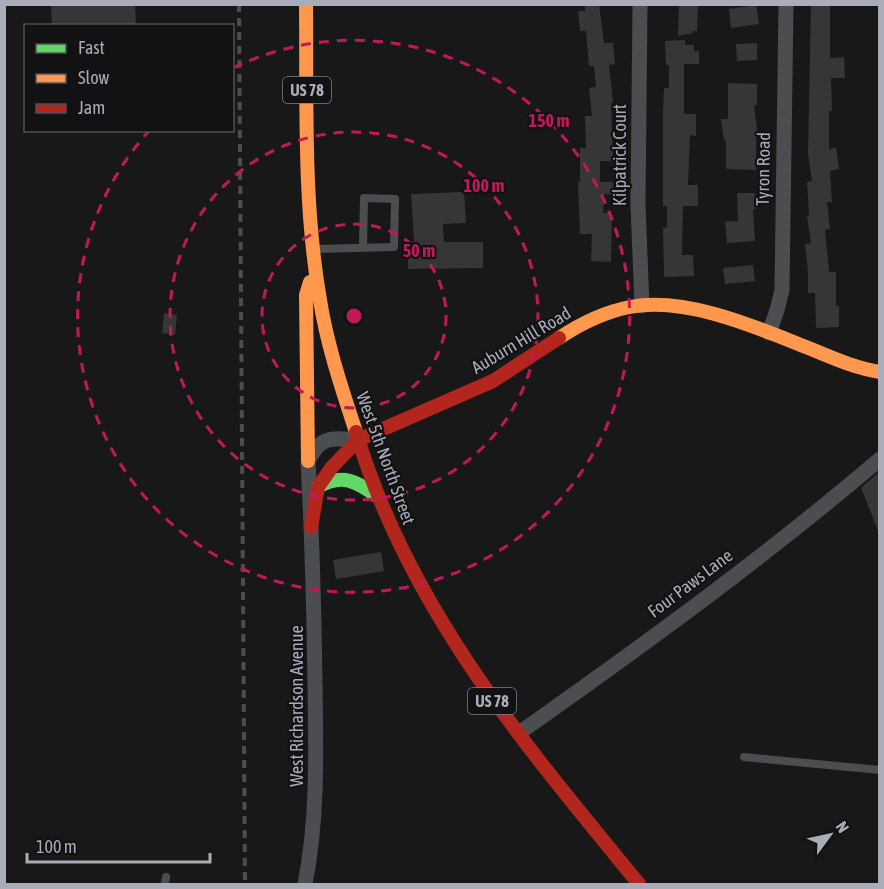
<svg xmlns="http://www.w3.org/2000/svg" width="884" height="889" viewBox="0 0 884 889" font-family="'Asap Condensed',sans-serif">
<rect width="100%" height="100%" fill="#181818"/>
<!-- building -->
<path fill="#363637" d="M51 4H135L136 26H52Z
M585 4H599L604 43H613L615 64 609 65 613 103H611L613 161H600V182H613V195L604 194 603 213H612L611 262 591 261 592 234H580L578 182H580V148H586L585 116H592L589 88 596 87 594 66H589L586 31H580L578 11H585Z
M679 4H698L697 31H693V33L678 36Z
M811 4H830V58L844 57 845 78H831L832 111H829V149L836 148 839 169 830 171 832 202H827L830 229 825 230 829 272H836V306H839V327L816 328 815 293H808V272L805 244 811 243 807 216 809 215 807 182 812 181 808 154Z
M756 5 759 24 731 28 729 9Z
M685 40V45H694V51H699V64H684V114H696V136L690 135 688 185H698V206H683L682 255H693L694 276 664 277 663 227 667 228V206H663V114L664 88H669V65H666L665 41Z
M757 43V60L737 61 736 44Z
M728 83 757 84V105H754L758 136H756V170L726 169V140H724L721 119H728Z
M464 192 466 223 443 224 444 242H483V268L408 269V242H414L411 194Z
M737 193H755L756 209H753L755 241 727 243 725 222 738 221Z
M753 265 755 281 725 284 723 268Z
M164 313 177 315 175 335 162 333Z
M879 472V533L861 488Z
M381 552 384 571 336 579 333 560Z"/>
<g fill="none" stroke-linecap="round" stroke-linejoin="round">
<!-- lane -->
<path stroke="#4c4d51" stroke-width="8" d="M316 249 394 247 395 199 364 198 363 247
M744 757 880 770
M165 884 166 877"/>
<!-- street -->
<path stroke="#4c4d51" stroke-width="15" d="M640 4 638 205 642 306
M769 333 777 310 782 290 786 4
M519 733C642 646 765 557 880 459
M305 884C318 818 316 752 315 684 314 610 312 535 308 461 321 435 332 438 358 440"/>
<!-- fast -->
<path stroke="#63d668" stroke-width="14" d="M318 487C342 473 356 481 377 496"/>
<!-- slow -->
<path stroke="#ff974d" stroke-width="14" d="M306 4C307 102 303 203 320 300 327 345 342 389 356 432
M559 338C580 324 604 312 630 307 685 296 756 327 806 347 831 357 854 368 880 372
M308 461 306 295 310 282"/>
<!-- jam -->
<path stroke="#b3261e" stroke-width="14" d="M356 432C408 608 525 745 639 884
M311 527 318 487 332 467 358 440 493 381 559 338"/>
<!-- rail -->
<path stroke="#4c4d50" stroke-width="4" stroke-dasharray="8 6" stroke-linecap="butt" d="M239 4 245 884"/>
</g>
<!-- distance rings -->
<g fill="none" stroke="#c2185b" stroke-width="3" stroke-dasharray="10 8">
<circle cx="354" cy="316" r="92"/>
<circle cx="354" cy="316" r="184"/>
<path d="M233 68A276 276 0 1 1 149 131"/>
</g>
<g text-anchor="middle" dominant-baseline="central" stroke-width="4.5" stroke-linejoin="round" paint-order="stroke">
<!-- shield labels -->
<g fill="#121214" stroke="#7c7e88" stroke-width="1.5">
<rect x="283" y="77" width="48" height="26" rx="4.5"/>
<rect x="468" y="688" width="48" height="26" rx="4.5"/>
</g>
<g font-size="16" font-weight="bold" fill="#a9adb9">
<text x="307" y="90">US 78</text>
<text x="492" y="701">US 78</text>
</g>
<!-- street labels -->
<g font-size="18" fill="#a9adb9" stroke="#121214">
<text transform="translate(619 155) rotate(-90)">Kilpatrick Court</text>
<text transform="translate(763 169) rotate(-89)">Tyron Road</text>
<text transform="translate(521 340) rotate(-31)">Auburn Hill Road</text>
<text transform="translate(386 458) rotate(70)">West 5th North Street</text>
<text transform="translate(690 583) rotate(-37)">Four Paws Lane</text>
<text transform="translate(296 706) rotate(-90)">West Richardson Avenue</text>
</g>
</g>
<circle cx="354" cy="316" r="9" fill="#c2185b" stroke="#121214" stroke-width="3"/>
<g font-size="18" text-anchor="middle" font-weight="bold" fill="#c2185b" stroke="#121214" stroke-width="4.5" stroke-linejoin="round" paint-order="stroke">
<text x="549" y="127">150 m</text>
<text x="484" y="192">100 m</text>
<text x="419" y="257">50 m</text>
</g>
<!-- border -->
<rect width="884" height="889" fill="none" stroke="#a9adb9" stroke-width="12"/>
<!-- legend -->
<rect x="24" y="24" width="210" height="108" fill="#121214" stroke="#4e5056" stroke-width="1.5"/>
<rect x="36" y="44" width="30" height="9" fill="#63d668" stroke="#4e5056" stroke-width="1.5"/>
<text x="78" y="54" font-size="18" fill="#a9adb9">Fast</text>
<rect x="36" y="74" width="30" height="9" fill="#ff974d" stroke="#4e5056" stroke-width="1.5"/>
<text x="78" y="84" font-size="18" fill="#a9adb9">Slow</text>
<rect x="36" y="104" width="30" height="9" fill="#b3261e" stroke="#4e5056" stroke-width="1.5"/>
<text x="78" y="114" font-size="18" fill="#a9adb9">Jam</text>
<!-- north arrow -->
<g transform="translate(830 835) rotate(57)" stroke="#121214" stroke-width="4.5" paint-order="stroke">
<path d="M0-4.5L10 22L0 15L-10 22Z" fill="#a9adb9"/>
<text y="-9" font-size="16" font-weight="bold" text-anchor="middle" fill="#a9adb9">N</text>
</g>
<!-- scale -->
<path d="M27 853v9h183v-9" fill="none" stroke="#a9adb9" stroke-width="3"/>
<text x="36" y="853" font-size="18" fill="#a9adb9" stroke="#121214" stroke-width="4.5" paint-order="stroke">100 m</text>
</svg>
